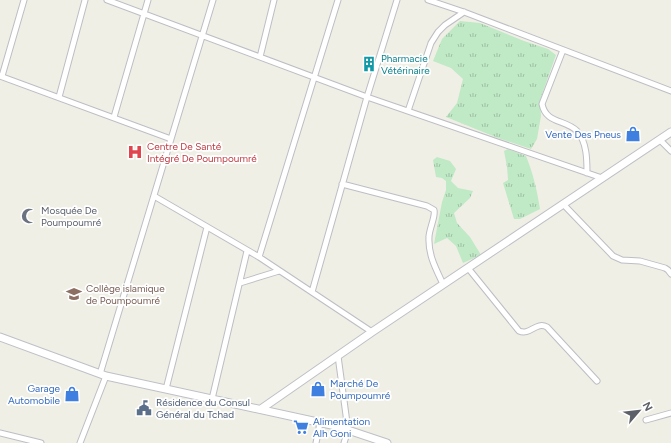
<svg xmlns="http://www.w3.org/2000/svg" width="671" height="443" viewBox="0 0 671 443" font-family="Figtree,sans-serif">
<defs>
<pattern id="grass-tufts" width="24" height="20" patternUnits="userSpaceOnUse"><rect width="24" height="20" fill="#c0e9c6"/><path d="M3 7l-1-3M5 7V3M7 7l1-3M15 17l-1-3M17 17v-4M19 17l1-3" fill="none" stroke="#9fc0a5"/></pattern>
</defs>
<rect width="100%" height="100%" fill="#f0efe5"/>
<!-- grass -->
<path fill="url(#grass-tufts)" d="M460 21 480 23 524 41 548 49 556 55 540 100 541 116 537 139 531 149 498 138 446 117 457 103 463 79 451 68 433 61 442 39Z
M508 149 526 156C533 173 537 190 540 209L520 219H514L503 183 508 180 507 167 504 151Z
M437 157 450 161 456 169 451 181 458 188 473 191 470 198 454 213 457 223 470 237 481 255 463 263 456 246 447 238 434 244 442 202 446 190V181L442 178 436 177 433 160Z"/>
<g fill="none" stroke-linecap="round" stroke-linejoin="round">
<!-- street casing -->
<g stroke="#bdbec5" stroke-width="7">
<path id="street" d="M107 0 367 97 602 178
M428 0 464 12 671 91
M563 50 542 104C546 124 565 119 577 131 587 142 587 160 587 173
M260 57 274 0
M0 76 171 139
M2 76 24 0
M59 97 85 0
M408 111 431 43 438 32 445 25 464 12
M114 117 148 0
M660 140 671 151
M342 184 427 206 434 210C436 216 429 229 429 237 428 255 436 269 443 284
M154 196 259 257 372 332
M563 204 613 256 622 260 640 261 665 268 668 270 671 274
M259 257 338 0
M468 268 519 331C530 336 536 321 547 327L597 381
M240 283 279 271
M312 292 367 97 397 0
M338 356 348 430 344 443
M100 374 213 0
M166 389 207 227
M212 399 247 251
M646 420 671 413
M0 433 41 443
M80 443 106 376
M316 443 320 423"/>
</g>
<!-- secondary casing -->
<g stroke="#bec0c7" stroke-width="9">
<path id="secondary" d="M0 337 106 376 336 426 387 443
M261 409 372 332 671 132"/>
</g>
<!-- street -->
<use href="#street" stroke="#fff" stroke-width="5"/>
<!-- secondary -->
<use href="#secondary" stroke="#fff" stroke-width="7"/>
</g>
<!-- icons -->
<defs>
<g id="building-bare" transform="scale(1.2)"><path d="M-4-6H4V6H1V3H-1V6H-4ZM-2.5-4.3h1.7v1.8h-1.7ZM.8-4.3h1.7v1.8H.8ZM-2.5-1h1.7V.8h-1.7ZM.8-1h1.7V.8H.8Z" fill="#0f9aa8" stroke="#fff" stroke-width="2.5" paint-order="stroke"/></g>
<g id="shop-bare" transform="scale(1.2)"><path d="M-5-2.5h2.3a2.7 3.5 0 0 1 5.4 0H5L5.5 6h-11ZM-1.5-2.5h3a1.5 2.3 0 0 0-3 0Z" fill="#3f7fe0" stroke="#fff" stroke-width="2.5" paint-order="stroke"/></g>
<g id="hospital-bare" transform="scale(1.2)"><path d="M-5-5h3v3.5h4V-5h3V5h-3V1.5h-4V5h-3Z" fill="#e0444e" stroke="#fff" stroke-width="2.5" paint-order="stroke"/></g>
<g id="mosque-bare" transform="scale(1.2)"><path d="M3.5-4.9A6 6 0 1 0 3.5 4.9A5 5 0 1 1 3.5-4.9Z" fill="#6b7280" stroke="#fff" stroke-width="2.5" paint-order="stroke"/></g>
<g id="school-bare" transform="scale(1.2)"><path d="M0-5L7-2L0 1L-7-2ZM-4 1L0 2.5L4 1V4Q0 6-4 4Z" fill="#8d6e63" stroke="#fff" stroke-width="2.5" paint-order="stroke"/></g>
<g id="civic-bare" transform="scale(1.2)"><path d="M-.6-6.5H3V-4.5H.6V-3L4-1V1h2V6H-6V1h2V-1L-.6-3ZM-1.2 2.5V6h2.4V2.5Z" fill="#5c6f8a" stroke="#fff" stroke-width="2.5" paint-order="stroke"/></g>
<g id="supermarket-bare" transform="scale(1.2)"><path d="M-6-5.5h2.5l.6 2H6L4.5 2H-2.5L-4.4-4H-6ZM-1.5 3.2a1.3 1.3 0 1 0 .1 0ZM3 3.2a1.3 1.3 0 1 0 .1 0Z" fill="#3f7fe0" stroke="#fff" stroke-width="2.5" paint-order="stroke"/></g>
</defs>
<g fill-rule="evenodd">
<use href="#building-bare" x="369" y="64"/>
<use href="#shop-bare" x="633" y="134"/>
<use href="#hospital-bare" x="135" y="152"/>
<use href="#mosque-bare" x="29" y="216"/>
<use href="#school-bare" x="74" y="294"/>
<use href="#shop-bare" x="318" y="389"/>
<use href="#shop-bare" x="72" y="394"/>
<use href="#civic-bare" x="144" y="408"/>
<use href="#supermarket-bare" x="301" y="427"/>
</g>
<g text-anchor="middle" dominant-baseline="central" stroke-width="3.5" stroke-linejoin="round" paint-order="stroke">
<!-- culture labels -->
<g font-size="10" fill="#0d838f" stroke="#fff" text-anchor="start">
<text x="381" y="58">Pharmacie<tspan x="381" dy="12">Vétérinaire</tspan></text>
</g>
<!-- shop labels -->
<g font-size="10" fill="#366cbe" stroke="#fff" text-anchor="end">
<text x="621" y="134">Vente Des Pneus</text>
<text x="330" y="383" text-anchor="start">Marché De<tspan x="330" dy="12">Poumpoumré</tspan></text>
<text x="60" y="388">Garage<tspan x="60" dy="12">Automobile</tspan></text>
<text x="313" y="421" text-anchor="start">Alimentation<tspan x="313" dy="12">Alh Goni</tspan></text>
</g>
<!-- health labels -->
<g font-size="10" fill="#be3a42" stroke="#fff" text-anchor="start">
<text x="147" y="146">Centre De Santé<tspan x="147" dy="12">Intégré De Poumpoumré</tspan></text>
</g>
<!-- worship labels -->
<g font-size="10" fill="#5b616d" stroke="#fff" text-anchor="start">
<text x="41" y="210">Mosquée De<tspan x="41" dy="12">Poumpoumré</tspan></text>
</g>
<!-- education labels -->
<g font-size="10" fill="#785e54" stroke="#fff" text-anchor="start">
<text x="86" y="288">Collège islamique<tspan x="86" dy="12">de Poumpoumré</tspan></text>
</g>
<!-- service labels -->
<g font-size="10" fill="#4e5e75" stroke="#fff" text-anchor="start">
<text x="156" y="402">Résidence du Consul<tspan x="156" dy="12">Général du Tchad</tspan></text>
</g>
</g>
<!-- north arrow -->
<g transform="translate(639 411) rotate(62)" stroke="#ffffff" stroke-width="3" paint-order="stroke">
<path d="M0-3L7 15L0 10L-7 15Z" fill="#5d6067"/>
<text y="-6" font-size="11" font-weight="bold" text-anchor="middle" fill="#5d6067">N</text>
</g>
</svg>
